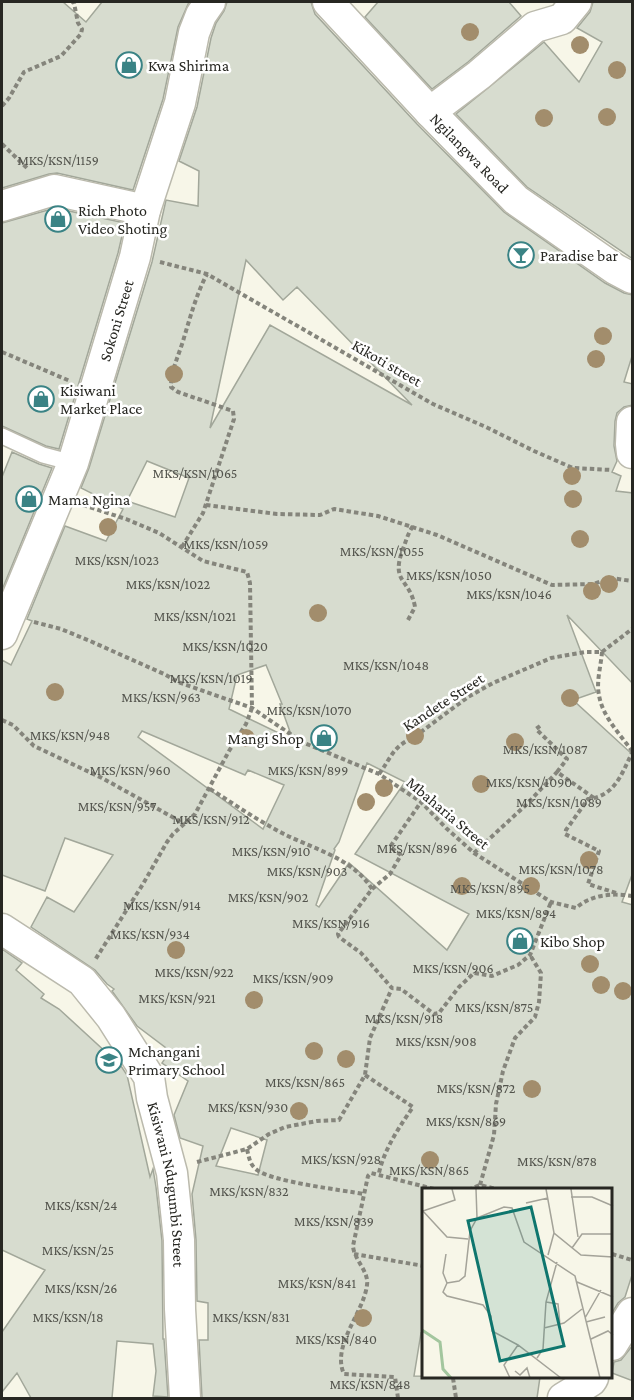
<svg xmlns="http://www.w3.org/2000/svg" width="634" height="1400" viewBox="0 0 634 1400" font-family="'Crimson Pro',serif">
<rect width="100%" height="100%" fill="#f7f6e8"/>
<!-- building -->
<path fill="#d7dccf" stroke="#a2a79a" stroke-width="1.5" fill-rule="evenodd" d="M2 2H63L86 22 102 2H189L178 27 163 99 133 190 57 173 49 174 2 188Z
M227 2H311L315 14 417 124 504 212 605 283 624 293 633 295V353L624 382 633 384V405L624 407 617 413 615 421 614 446 617 461 612 472 621 476 616 491 633 493V684L567 615 596 692 573 700 633 755V872L622 902 633 905V1272L625 1297 618 1303 612 1313V1190H424V1334L421 1333 414 1376 540 1377 537 1398H202L199 1340H208V1303L197 1301 196 1240 192 1194 203 1146 180 1138 174 1115 188 1081 162 1063 170 1051 137 1026 112 991 114 989 107 984 95 970 31 927 47 897 74 912 113 855 65 838 45 891 2 875V660L11 665 32 621 27 619 65 526 106 541 123 509 81 488 89 468 152 262 166 200 198 206 199 171 179 161 197 107 211 38 216 23 224 11ZM246 260 283 300 297 287 412 405 270 325 210 428ZM147 461 189 478 175 517 127 501ZM266 665 282 704H280L293 740 229 709 237 675ZM142 731 245 775 248 770 284 785 263 829 138 737ZM367 763 405 782 355 854 469 914 447 950 349 863 319 907 316 905 335 850 334 849 339 842ZM231 1128 267 1140 258 1175 216 1166Z
M378 2H509L521 16 468 62 432 89 365 17Z
M593 2H633V259L527 187 456 114 544 42 579 82 602 42 577 28 590 12Z
M55 208 125 223 118 253 59 449 46 446 2 426V223Z
M12 452 39 464 52 468 2 590V477Z
M2 949 22 963 16 970 44 994 41 998 59 1009 121 1066 127 1075 150 1177 153 1169 156 1187 162 1241 163 1339H164L168 1397 153 1396 156 1371 153 1344 117 1341 112 1398H31L17 1373 2 1392V1332L45 1270 2 1250Z
M633 1345V1381L612 1373 614 1362 621 1360Z"/>
<g fill="none" stroke-linecap="round" stroke-linejoin="round">
<!-- lane casing -->
<g stroke="#bbbaad" stroke-width="18">
<path id="lane" d="M2 436 43 455 73 463"/>
</g>
<!-- street casing -->
<g stroke="#bbbaad" stroke-width="33">
<g id="street">
<path id="s1" d="M328 2 430 112 516 200 615 269 632 278"/>
<path d="M430 112 479 75 535 27 562 19 576 2"/>
<path d="M2 206 54 190 145 210"/>
<path d="M632 422 631 444 632 453"/>
<path id="s2" d="M2 634 73 463 135 257 145 210 180 103 194 33 201 15 210 2"/>
<path id="s3" d="M2 929 82 981 111 1017 149 1077 152 1098 172 1173 179 1240 180 1309 185 1398"/>
<path d="M612 1345 632 1313"/>
<path d="M563 1398 591 1381 593 1378"/>
</g>
</g>
<!-- path -->
<path stroke="#85857c" stroke-width="4" stroke-dasharray="4.5 3" stroke-linecap="butt" d="M2 106 9 98 24 72 61 56 81 34 82 29 78 23 74 3 72 2
M2 144 29 170
M160 262 207 274 433 404 486 427 534 451 573 468 612 470
M2 352 70 381
M83 505 126 519 159 533 203 561 247 572 250 583 252 708 246 724 229 751 195 814 173 834 167 842 143 884 95 960
M206 505 277 514 320 515 334 509 378 516 437 535 552 585 593 584 611 578 632 581
M182 547 203 513 234 419 233 411 178 392 171 387C171 371 178 357 183 341 190 318 196 295 207 274
M408 620 415 607C410 578 390 583 403 549 406 541 408 533 413 526
M34 622 61 629 90 641 164 674 178 682 252 708 302 742 379 774 421 802 446 828 474 853 551 902 576 908C592 894 613 893 632 896
M602 652C601 666 596 682 599 695 602 716 620 734 632 751
M2 720 13 725 34 746 102 778 185 824
M540 726 536 729 567 759 557 772 594 798
M379 774C391 758 393 746 413 738L468 697 493 683 551 658 585 652H602L632 629
M210 789C234 804 257 820 282 833 313 849 353 858 372 889L338 934 339 937 361 953 392 988 401 989 434 1014 439 1013 459 987 474 973 492 976 518 965 530 955 551 902
M474 853 527 804 557 772
M372 889 390 874 401 855 390 847 421 802
M616 893 588 884 599 851 565 834 566 830 588 799C615 796 621 775 632 753
M365 1075 413 1107C399 1127 384 1150 379 1173
M247 1149C249 1158 250 1165 257 1170 273 1182 342 1190 364 1194
M197 1162 247 1149 269 1134 285 1127 317 1121 339 1120 365 1075 370 1038 392 988
M480 1185 494 1135 496 1104 503 1071 515 1038 535 1017 539 1002 541 973 530 955
M468 1190 480 1185 500 1190
M354 1254 424 1266
M612 1254 632 1260
M453 1378 456 1398
M398 1398 395 1377 344 1374C331 1346 364 1312 367 1285 369 1271 354 1260 353 1246L368 1176 371 1173 438 1190"/>
<!-- lane -->
<use href="#lane" stroke="#fff" stroke-width="15"/>
<!-- street -->
<use href="#street" stroke="#fff" stroke-width="30"/>
</g>
<!-- trees -->
<g fill="#a28d6c">
<circle cx="470" cy="32" r="9"/>
<circle cx="580" cy="45" r="9"/>
<circle cx="617" cy="70" r="9"/>
<circle cx="607" cy="117" r="9"/>
<circle cx="544" cy="118" r="9"/>
<circle cx="603" cy="336" r="9"/>
<circle cx="596" cy="359" r="9"/>
<circle cx="174" cy="374" r="9"/>
<circle cx="572" cy="476" r="9"/>
<circle cx="573" cy="499" r="9"/>
<circle cx="108" cy="527" r="9"/>
<circle cx="580" cy="539" r="9"/>
<circle cx="609" cy="584" r="9"/>
<circle cx="592" cy="591" r="9"/>
<circle cx="318" cy="613" r="9"/>
<circle cx="55" cy="692" r="9"/>
<circle cx="570" cy="698" r="9"/>
<circle cx="415" cy="736" r="9"/>
<circle cx="246" cy="738" r="9"/>
<circle cx="515" cy="742" r="9"/>
<circle cx="481" cy="784" r="9"/>
<circle cx="384" cy="788" r="9"/>
<circle cx="366" cy="802" r="9"/>
<circle cx="589" cy="860" r="9"/>
<circle cx="462" cy="886" r="9"/>
<circle cx="531" cy="886" r="9"/>
<circle cx="176" cy="950" r="9"/>
<circle cx="590" cy="964" r="9"/>
<circle cx="601" cy="985" r="9"/>
<circle cx="623" cy="991" r="9"/>
<circle cx="254" cy="1000" r="9"/>
<circle cx="314" cy="1051" r="9"/>
<circle cx="346" cy="1059" r="9"/>
<circle cx="532" cy="1089" r="9"/>
<circle cx="299" cy="1111" r="9"/>
<circle cx="430" cy="1160" r="9"/>
<circle cx="363" cy="1318" r="9"/>
</g>
<!-- icons -->
<defs>
<g id="shop-ring" transform="scale(1.35)"><circle r="9.5" fill="#fff" stroke="#3a8385" stroke-width="1.5"/><path d="M-5-2.5h2.3a2.7 3.5 0 0 1 5.4 0H5L5.5 6h-11ZM-1.5-2.5h3a1.5 2.3 0 0 0-3 0Z" fill="#3a8385"/></g>
<g id="bar-ring" transform="scale(1.35)"><circle r="9.5" fill="#fff" stroke="#3a8385" stroke-width="1.5"/><path d="M-6-5H6L.8 .8V4.5H3.5V6h-7V4.5H-.8V.8Z" fill="#3a8385"/></g>
<g id="school-ring" transform="scale(1.35)"><circle r="9.5" fill="#fff" stroke="#3a8385" stroke-width="1.5"/><path d="M0-5L7-2L0 1L-7-2ZM-4 1L0 2.5L4 1V4Q0 6-4 4Z" fill="#3a8385"/></g>
</defs>
<g fill-rule="evenodd">
<use href="#shop-ring" x="129" y="65"/>
<use href="#shop-ring" x="58" y="219"/>
<use href="#bar-ring" x="521" y="255"/>
<use href="#shop-ring" x="41" y="399"/>
<use href="#shop-ring" x="29" y="499"/>
<use href="#shop-ring" x="324" y="738"/>
<use href="#shop-ring" x="520" y="941"/>
<use href="#school-ring" x="109" y="1060"/>
</g>
<g text-anchor="middle" dominant-baseline="central" stroke-width="5" stroke-linejoin="round" paint-order="stroke">
<!-- number labels -->
<g font-size="14" fill="#53544d">
<text x="58" y="160">MKS/KSN/1159</text>
<text x="195" y="473">MKS/KSN/1065</text>
<text x="226" y="544">MKS/KSN/1059</text>
<text x="382" y="551">MKS/KSN/1055</text>
<text x="117" y="560">MKS/KSN/1023</text>
<text x="449" y="575">MKS/KSN/1050</text>
<text x="168" y="584">MKS/KSN/1022</text>
<text x="509" y="594">MKS/KSN/1046</text>
<text x="195" y="616">MKS/KSN/1021</text>
<text x="225" y="646">MKS/KSN/1020</text>
<text x="386" y="665">MKS/KSN/1048</text>
<text x="211" y="678">MKS/KSN/1019</text>
<text x="161" y="697">MKS/KSN/963</text>
<text x="309" y="710">MKS/KSN/1070</text>
<text x="70" y="735">MKS/KSN/948</text>
<text x="545" y="749">MKS/KSN/1087</text>
<text x="130" y="770">MKS/KSN/960</text>
<text x="308" y="770">MKS/KSN/899</text>
<text x="529" y="782">MKS/KSN/1090</text>
<text x="559" y="802">MKS/KSN/1089</text>
<text x="117" y="806">MKS/KSN/957</text>
<text x="211" y="819">MKS/KSN/912</text>
<text x="417" y="848">MKS/KSN/896</text>
<text x="271" y="851">MKS/KSN/910</text>
<text x="561" y="869">MKS/KSN/1078</text>
<text x="307" y="871">MKS/KSN/903</text>
<text x="490" y="888">MKS/KSN/895</text>
<text x="268" y="897">MKS/KSN/902</text>
<text x="162" y="905">MKS/KSN/914</text>
<text x="516" y="913">MKS/KSN/894</text>
<text x="331" y="923">MKS/KSN/916</text>
<text x="150" y="934">MKS/KSN/934</text>
<text x="453" y="968">MKS/KSN/906</text>
<text x="194" y="972">MKS/KSN/922</text>
<text x="293" y="978">MKS/KSN/909</text>
<text x="177" y="998">MKS/KSN/921</text>
<text x="494" y="1007">MKS/KSN/875</text>
<text x="404" y="1018">MKS/KSN/918</text>
<text x="436" y="1041">MKS/KSN/908</text>
<text x="305" y="1082">MKS/KSN/865</text>
<text x="476" y="1088">MKS/KSN/872</text>
<text x="248" y="1107">MKS/KSN/930</text>
<text x="466" y="1121">MKS/KSN/869</text>
<text x="341" y="1159">MKS/KSN/928</text>
<text x="557" y="1161">MKS/KSN/878</text>
<text x="429" y="1170">MKS/KSN/865</text>
<text x="249" y="1191">MKS/KSN/832</text>
<text x="81" y="1205">MKS/KSN/24</text>
<text x="334" y="1221">MKS/KSN/839</text>
<text x="78" y="1250">MKS/KSN/25</text>
<text x="317" y="1283">MKS/KSN/841</text>
<text x="81" y="1288">MKS/KSN/26</text>
<text x="68" y="1317">MKS/KSN/18</text>
<text x="251" y="1317">MKS/KSN/831</text>
<text x="336" y="1339">MKS/KSN/840</text>
<text x="370" y="1384">MKS/KSN/848</text>
</g>
<!-- poi labels -->
<g font-size="16" fill="#272722" stroke="#fff" text-anchor="start">
<text x="148" y="65">Kwa Shirima</text>
<text x="78" y="210">Rich Photo<tspan x="78" dy="18">Video Shoting</tspan></text>
<text x="540" y="255">Paradise bar</text>
<text x="60" y="390">Kisiwani<tspan x="60" dy="18">Market Place</tspan></text>
<text x="48" y="499">Mama Ngina</text>
<text x="304" y="738" text-anchor="end">Mangi Shop</text>
<text x="540" y="941">Kibo Shop</text>
<text x="128" y="1051">Mchangani<tspan x="128" dy="18">Primary School</tspan></text>
</g>
<!-- street labels -->
<g font-size="16" fill="#272722" stroke="#fff">
<text stroke="none"><textPath href="#s1" startOffset="207">Ngilangwa Road</textPath></text>
<text stroke="none"><textPath href="#s2" startOffset="334">Sokoni Street</textPath></text>
<text transform="translate(387 363) rotate(30)">Kikoti street</text>
<text transform="translate(443 702) rotate(-33)">Kandete Street</text>
<text transform="translate(448 813) rotate(40)">Mbaharia Street</text>
<text stroke="none"><textPath href="#s3" startOffset="322">Kisiwani Ndugumbi Street</textPath></text>
</g>
</g>
<!-- overview -->
<g transform="translate(422 1188)">
<rect width="190" height="190" fill="#f7f6e8"/>
<path fill="none" stroke="#a3c69e" stroke-width="3" d="M0 142 18 154 21 181 29 190"/>
<path fill="none" stroke="#a4a399" stroke-width="1.5" d="M124 1 132 45 159 67 191 69M149 1 156 49M149 9H170L191 18M104 15 126 10M0 22 25 49 46 51M1 23 33 12 30 1M55 30 82 19 90 20 102 54 153 88 178 190M150 60 160 46H191M24 66 21 85 25 95M126 67 132 45M155 94 191 109M25 95 21 104 25 108 61 117 69 128 70 143 96 157 139 190M25 95 37 93 43 88 48 43 55 30 54 1M124 114 136 116 138 137M163 130 179 102M164 134 183 129M122 140 142 135 160 121M169 151 186 143 191 147M115 170 121 161 124 114 135 74M93 183 98 187 105 180 108 190M88 190 82 177 96 157"/>
<path fill="#0f766e" fill-opacity="0.15" stroke="#0f766e" stroke-width="3" d="M109 19 142 158 78 173 46 33Z"/>
<rect width="190" height="190" fill="none" stroke="#272722" stroke-width="3"/>
</g>
<!-- border -->
<rect width="634" height="1400" fill="none" stroke="#272722" stroke-width="6"/>
</svg>
